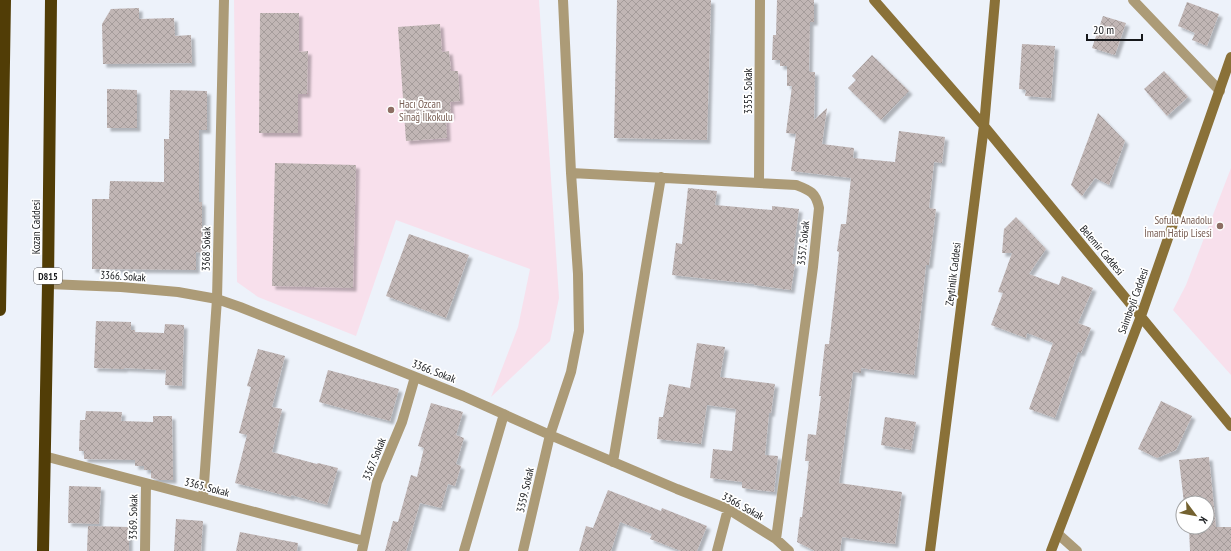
<svg xmlns="http://www.w3.org/2000/svg" width="1231" height="551" viewBox="0 0 1231 551" font-family="'PT Sans Narrow',sans-serif">
<defs>
<pattern id="building-cross-hatch" width="8" height="8" patternUnits="userSpaceOnUse"><rect width="8" height="8" fill="#c1b6b5"/><path d="M0 0l8 8M0 8l8-8" fill="none" stroke="#a59c9b"/></pattern>
<filter id="shadow"><feDropShadow dx="3.5" dy="3.5" stdDeviation="1" flood-color="#0004"/></filter>
</defs>
<rect width="100%" height="100%" fill="#edf2fa"/>
<!-- education -->
<path fill="#f8e0ec" d="M234 0H539L559 298 550 341 491 397 518 327 530 269 396 220 356 336 258 297 237 282Z
M1231 168V375L1173 310 1186 285Z"/>
<!-- building -->
<path fill="url(#building-cross-hatch)" filter="url(#shadow)" d="M617 0H711L707 140 614 138Z
M777 0H814V22H810L809 72H815L814 120 827 108 822 144 854 148 853 158 895 162 899 131 945 137 942 163 934 162 929 208 936 209 929 265H926L914 375 861 368V373L853 372 839 483 902 492 895 544 842 537 840 551H815L797 542 800 517H802L809 461H805L808 434 816 435 821 396H819L825 344H829L834 300 839 252 837 251 841 224H846L851 178 791 171 796 134 786 133 792 86H787V66H780V60H772L773 35H776Z
M1187 2 1219 14 1207 46 1192 40 1195 33 1178 26Z
M139 8V19L174 18 175 36 191 35 192 63 103 64 102 24 111 9Z
M260 13H299V52L308 51 307 94H298V133H259Z
M1103 16 1126 23 1115 55 1092 48Z
M440 24 442 52 449 51 451 71H458L460 101 450 102 451 116H446L447 138 406 141 398 27Z
M1022 44 1055 46 1051 98 1025 96 1026 90 1019 89Z
M872 55 909 91 881 120 848 88 856 80 852 76Z
M1164 71 1188 97 1167 116 1144 89Z
M107 89 137 90V128H107Z
M170 90 207 91V130H199V202H202V253L196 252V270L92 269V199H109L110 181 164 182V139H169Z
M1098 113 1125 141 1109 185 1095 178 1082 196 1071 185Z
M275 163 356 165 353 288 272 286Z
M688 188 717 191 715 205 772 210V206L799 209 792 264H795L791 290 754 285V284L672 275 676 243 682 244Z
M1016 217 1046 249 1029 274 1059 285 1062 276 1093 288 1078 323 1091 328 1081 353 1078 352 1055 418 1029 409 1053 343 1027 333 1026 338 991 325 1003 293 998 292 1012 253H1002L1004 229Z
M409 234 469 255 446 318 386 296Z
M96 321 131 322V330H135V332L164 333 165 324 184 325 182 386 165 385 166 370 124 368V369L94 368Z
M697 343 725 347 720 377 775 384 771 413H769L765 455 778 456 774 492 742 488V482L710 478 713 449 732 451 736 409 707 405 701 444 657 439 659 417H663L669 384 690 388Z
M258 349 285 356 272 407 282 409 272 452 317 464 318 463 338 468 327 505 291 495V497L235 483 247 435 239 433 251 387 247 386Z
M328 370 399 389 390 421 319 402Z
M1161 401 1192 416 1176 450 1157 458 1138 449Z
M431 403 463 412 456 435 464 438 456 464 461 466 455 486 448 484 441 508 420 503 406 551H385L393 521 398 522 411 475 417 477 424 448 418 446Z
M86 411 122 412 121 421 153 422V416H172L173 480H159L151 478V470H144V466H135V460L84 459V451H79L80 420H85Z
M885 417 916 422 911 450 881 445Z
M1209 457 1216 527H1231V551H1190L1189 528H1186V527H1207V503H1184L1179 460Z
M69 486 101 487 99 524 68 523Z
M608 490 661 511 662 508 707 526 697 551H681L650 539 652 534 620 522 611 551H579L586 526 593 528Z
M176 519 203 521 201 551H174Z
M88 526 129 527V551H87Z
M240 532 298 543 297 551H236Z"/>
<g fill="none" stroke-linecap="round" stroke-linejoin="round">
<!-- street -->
<path stroke="#ac9b77" stroke-width="10" d="M1133 0 1220 91
M571 173 796 185C809 190 816 192 819 208L813 267 776 539
M759 182 760 0
M48 284 121 287 178 292 217 299 240 307 463 396 550 435 677 489 728 509 776 539 789 551
M44 456 364 541
M613 462 661 177
M203 498 217 299 224 0
M1058 534 1077 551
M145 551 146 484
M362 551 377 482 402 422 415 377
M464 551 504 414
M523 551 550 435 571 372 579 331 578 274 571 173 563 0
M717 551 728 509"/>
<!-- secondary -->
<path stroke="#8a7138" stroke-width="10" d="M874 0 984 126 1231 426
M930 551 984 126 995 0
M1051 551 1141 316 1231 57"/>
<!-- highway -->
<path stroke="#513d06" stroke-width="12" d="M0 310 5 0
M43 551 48 284 51 0"/>
</g>
<!-- markers -->
<g fill="#8d6e63" stroke="#fff" stroke-width="1.5">
<circle cx="391" cy="110" r="4"/>
<circle cx="1220" cy="226" r="4"/>
</g>
<g text-anchor="middle" dominant-baseline="central" stroke-width="3.5" stroke-linejoin="round" paint-order="stroke">
<!-- shield labels -->
<rect fill="#fff" stroke="#5c5d5f" stroke-width="1" x="34" y="268" width="28" height="16" rx="3"/>
<g font-size="10" font-weight="bold" fill="#16181b">
<text x="48" y="276">D815</text>
</g>
<!-- street labels -->
<g font-size="11" fill="#16181b" stroke="#fff">
<text transform="translate(748 91) rotate(-90)">3355. Sokak</text>
<text transform="translate(36 227) rotate(-90)">Kozan Caddesi</text>
<text transform="translate(803 243) rotate(-84)">3357. Sokak</text>
<text transform="translate(206 249) rotate(-89)">3368 Sokak</text>
<text transform="translate(1102 250) rotate(50)">Belemir Caddesi</text>
<text transform="translate(953 274) rotate(-83)">Zeytinlik Caddesi</text>
<text transform="translate(123 276) rotate(4)">3366. Sokak</text>
<text transform="translate(1133 301) rotate(-70)">Saimbeyli Caddesi</text>
<text transform="translate(434 371) rotate(21)">3366. Sokak</text>
<text transform="translate(374 459) rotate(-68)">3367. Sokak</text>
<text transform="translate(207 487) rotate(15)">3365. Sokak</text>
<text transform="translate(525 490) rotate(-77)">3359. Sokak</text>
<text transform="translate(743 506) rotate(29)">3366. Sokak</text>
<text transform="translate(133 517) rotate(-89)">3369. Sokak</text>
</g>
<!-- education labels -->
<g font-size="11" fill="#785e54" stroke="#fff" text-anchor="start">
<text x="399" y="104">Hacı Özcan<tspan x="399" dy="13">Sinağ İlkokulu</tspan></text>
<text x="1212" y="220" text-anchor="end">Sofulu Anadolu<tspan x="1212" dy="13">İmam Hatip Lisesi</tspan></text>
</g>
</g>
<!-- north arrow -->
<g transform="translate(1195 515) rotate(122)"><circle r="19" fill="#ffffff" stroke="#a2a3a4"/>
<path d="M0-3L7 15L0 10L-7 15Z" fill="#746230"/>
<text y="-6" font-size="11" font-weight="bold" text-anchor="middle" fill="#16181b">K</text>
</g>
<!-- scale -->
<path d="M1087 34v6h55v-6" fill="none" stroke="#16181b" stroke-width="2"/>
<text x="1093" y="34" font-size="12" fill="#16181b" stroke="#ffffff" stroke-width="3" paint-order="stroke">20 m</text>
</svg>
